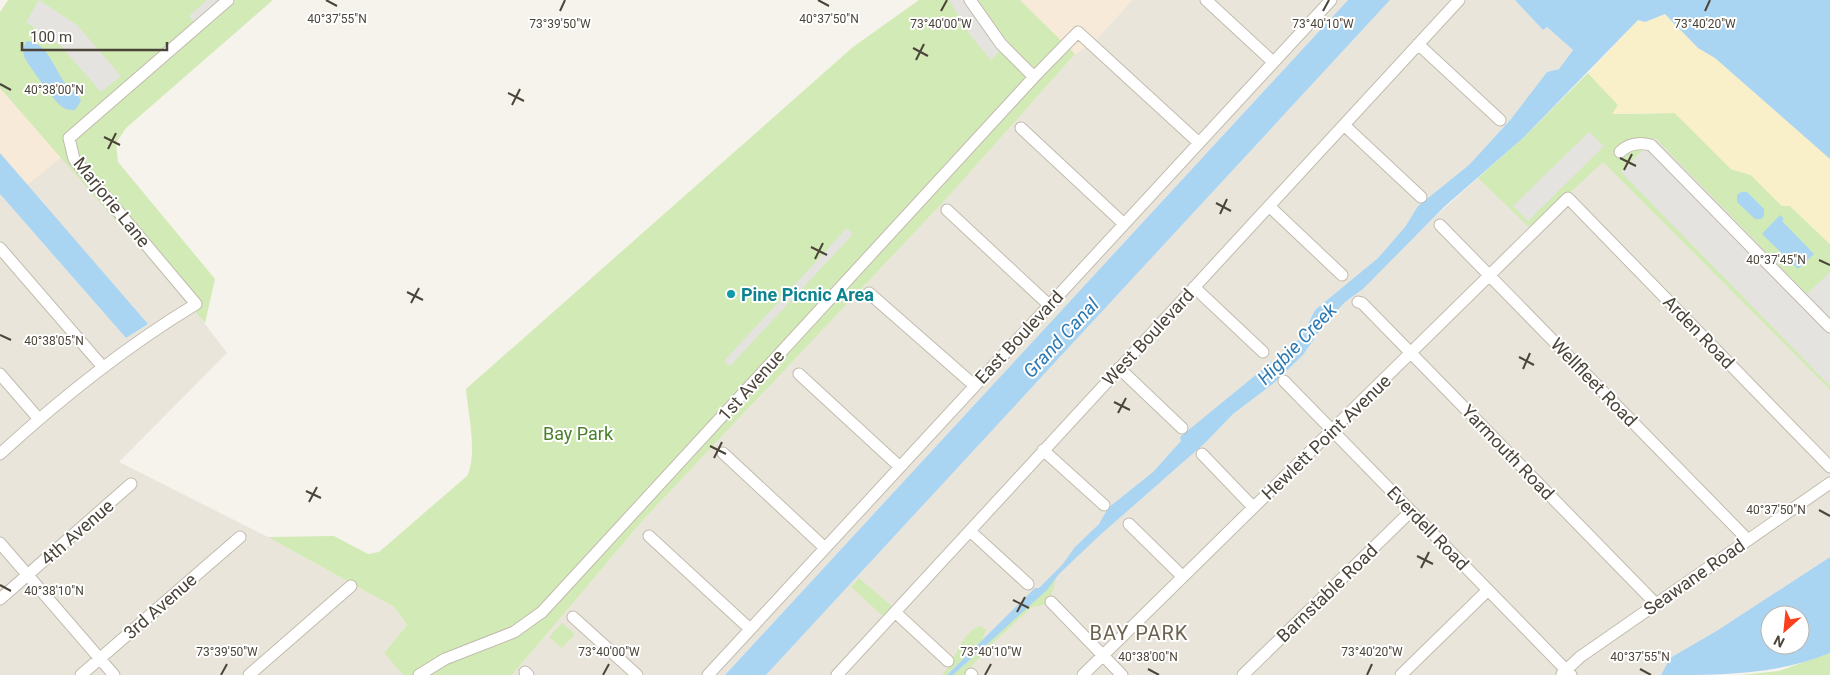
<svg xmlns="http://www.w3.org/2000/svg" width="1830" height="675" viewBox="0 0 1830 675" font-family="Roboto,sans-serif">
<rect width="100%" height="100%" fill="#f6f3ec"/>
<!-- residential -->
<path fill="#eae5da" d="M1132 0H1348L725 675H512L644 519 947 198 1075 54 1095 41Z
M1390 0H1515L1543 30 1547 27 1573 50 1559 69 1547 72 1511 119 1469 165 1418 206 1405 227 1378 258 1315 310 1301 338 1182 441 1153 472 1108 508 1099 524 1075 547 1080 550 1099 536 1205 443 1233 414 1274 383 1303 355 1323 326 1345 302 1363 289 1418 232 1478 178 1532 229 1603 161 1830 390V557L1718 630 1670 658 1661 675H766Z
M61 157 193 308 227 353 119 462 268 537 394 607 407 625 384 653 403 675H0V194L126 338 148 324 27 185Z"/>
<!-- commercial -->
<path fill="#f7ead8" d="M1020 0H1132L1095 41 1075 54Z
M0 88 61 157 27 185 0 153Z"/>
<!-- green -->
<path fill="#d2eab5" d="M8 0H273L126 128 116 143 118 162 215 279 205 323 0 88V12Z
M919 0H1020L1075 54 947 198 644 519 512 675H403L384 653 407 625 394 607 268 537 334 536 368 554 379 552 467 476C478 454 468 414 466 389L853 47Z
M1588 73 1618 105 1613 114 1675 113 1731 169 1751 175 1782 206H1790L1830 244V390L1603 162 1531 229 1478 178 1523 138Z
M859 578 893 607 884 617 851 587Z
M1056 578 1049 604 1032 607 994 642 963 675H953C973 658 991 639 1010 622 1026 607 1043 595 1056 578Z
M562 623 575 634 562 648 549 637Z
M980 626 986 630 982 640 947 675H942C957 660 959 634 980 626Z
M1830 653V675H1741L1779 671Z"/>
<!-- sand -->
<path fill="#f9efc9" d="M1665 14 1698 48 1715 58 1830 158V244L1790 206H1782L1751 175 1731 169 1675 113 1612 114 1618 105 1588 73 1638 20 1646 22Z"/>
<!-- parking -->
<path fill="#e5e3e0" d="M39 0 77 25 121 76 101 92 59 44 26 22Z
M207 0H236L201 30 189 16Z
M949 0H975L982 12 1008 42 991 60 971 36Z
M1589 132 1604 146 1528 221 1513 206Z
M1655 138 1807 294 1830 272V386L1621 172Z
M847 228 853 234 730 366 724 361Z"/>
<!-- water -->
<path fill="#a9d4f2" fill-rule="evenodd" d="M1348 0H1390L766 675H725Z
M1515 0H1830V159L1715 58 1698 48 1665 14 1645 22 1638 20 1523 138 1444 207 1363 289 1345 302 1323 326 1303 355 1274 383 1233 414 1205 443 1099 536 1059 574 1047 590 953 675H947L1035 588H1039L1062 565 1075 547 1099 524 1108 508 1153 472 1181 441 1180 437 1301 338 1315 310 1378 258 1405 227 1418 206 1469 165 1511 119 1547 72 1559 69 1573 50 1547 27 1543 30Z
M27 41C48 42 54 70 66 84 71 90 78 92 81 101L75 110C69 110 66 110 61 106 55 102 26 62 24 56 23 50 23 46 27 41Z
M0 153 148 324 126 338 0 194Z
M1741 192H1747L1764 209V216L1761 219H1755L1737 202V195Z
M1780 215 1784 219 1782 221 1814 254 1798 269 1762 234Z
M1830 557V653C1777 675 1719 675 1661 675L1670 658 1718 630ZM1770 615H1800V645H1770Z"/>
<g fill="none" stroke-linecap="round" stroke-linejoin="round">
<!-- street casing -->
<g stroke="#c2bbae" stroke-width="13">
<path id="street" d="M970 0 1001 44 1034 77
M1206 0 1273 62
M1418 44 1500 120
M1344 125 1421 197
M1021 128 1124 224
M1620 152C1629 143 1639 142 1651 145L1830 327
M1269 206 1342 275
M947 210 1049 305
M1440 225 1748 540
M0 248 102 366
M1194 287 1263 352
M869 293 975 386
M1358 302 1362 303 1656 604
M1119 368 1182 428
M0 374 38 418
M799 374 900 467
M1284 381 1571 675
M1043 450 1104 505
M723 453 825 548
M0 454C61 398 125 347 196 304L74 159 69 138 228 0
M1202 454 1253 507
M1129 524 1182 576
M970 531 1028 584
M649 536 750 629
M0 543 114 675
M0 599 131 484
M1051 602 1122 675
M895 612 948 661
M573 617 637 675
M525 672 528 675
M971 674 972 675
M1562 674 1580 657 1830 483
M81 675 240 537
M249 675 351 586
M419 675 445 659 514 632 542 612 1034 77 1078 32 1199 143
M708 675 1331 0
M837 675 1459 0
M1083 675 1568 198 1830 467
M1243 675 1411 511
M1401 675 1488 590"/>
</g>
<!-- street -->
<use href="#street" stroke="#fff" stroke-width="11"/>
</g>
<!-- ticks -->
<path fill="none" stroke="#4b4439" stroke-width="2" d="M326 0 337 6M818 0 829 6M560 11 565 0M941 11 947 0M1323 11 1329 0M1705 11 1710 0M913 48 928 56M916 60 924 44M0 84 11 90M508 93 524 101M512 105 520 89M104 137 120 145M108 149 116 133M1620 158 1636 166M1624 170 1632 154M1216 203 1231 211M1220 214 1227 199M811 247 827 255M815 259 823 243M1819 260 1830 265M407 292 423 300M411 303 419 288M0 335 11 340M1519 357 1534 365M1523 369 1530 353M1114 402 1130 410M1118 413 1126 398M710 446 726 454M714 458 722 442M306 491 321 498M309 502 317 487M1819 510 1830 516M1417 556 1433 564M1421 568 1429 552M0 585 11 591M1013 600 1029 608M1017 612 1025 597M1148 669 1159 675M1640 669 1651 675M221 675 227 664M603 675 609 664M985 675 991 664M1367 675 1372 664"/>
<!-- markers -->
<circle fill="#0f9aa8" stroke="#fff" stroke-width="2" cx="731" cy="294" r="5"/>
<g text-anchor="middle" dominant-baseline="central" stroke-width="4" stroke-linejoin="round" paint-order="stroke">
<!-- street labels -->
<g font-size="18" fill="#4b4439" stroke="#fff">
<text transform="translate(112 202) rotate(51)">Marjorie Lane</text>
<text transform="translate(1699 332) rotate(46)">Arden Road</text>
<text transform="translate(1019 337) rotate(-47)">East Boulevard</text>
<text transform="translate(1148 337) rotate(-47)">West Boulevard</text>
<text transform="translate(1594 382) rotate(46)">Wellfleet Road</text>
<text transform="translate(751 385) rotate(-48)">1st Avenue</text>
<text transform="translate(1326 437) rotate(-44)">Hewlett Point Avenue</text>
<text transform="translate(1508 452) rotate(46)">Yarmouth Road</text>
<text transform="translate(1428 528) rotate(46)">Everdell Road</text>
<text transform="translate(77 532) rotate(-41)">4th Avenue</text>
<text transform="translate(1694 577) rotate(-35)">Seawane Road</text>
<text transform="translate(1327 593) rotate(-44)">Barnstable Road</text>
<text transform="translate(160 606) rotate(-41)">3rd Avenue</text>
</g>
<!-- culture labels -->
<g font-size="18" font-weight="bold" fill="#0d838f" stroke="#fff" text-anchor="start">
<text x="741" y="294">Pine Picnic Area</text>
</g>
<!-- park labels -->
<g font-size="18" fill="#4a7f2a" stroke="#fff">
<text x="578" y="433">Bay Park</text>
</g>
<!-- water labels -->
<g font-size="19" font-style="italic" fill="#2e7ab2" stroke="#fff">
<text transform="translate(1061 338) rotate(-47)">Grand Canal</text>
<text transform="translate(1297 344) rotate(-46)">Higbie Creek</text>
</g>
<!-- quarter labels -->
<g font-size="20" letter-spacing="1" fill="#6e6250" stroke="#fff">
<text x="1139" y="633">BAY PARK</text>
</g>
</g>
<g font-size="12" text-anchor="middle" fill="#4b4439" stroke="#fff" stroke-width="4" stroke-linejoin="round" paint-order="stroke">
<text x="337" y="23">40°37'55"N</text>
<text x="829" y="23">40°37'50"N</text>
<text x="560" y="28">73°39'50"W</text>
<text x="941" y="28">73°40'00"W</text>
<text x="1323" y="28">73°40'10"W</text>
<text x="1705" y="28">73°40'20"W</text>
<text x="54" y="94">40°38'00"N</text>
<text x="1776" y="264">40°37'45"N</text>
<text x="54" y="345">40°38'05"N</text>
<text x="1776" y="514">40°37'50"N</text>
<text x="54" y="595">40°38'10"N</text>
<text x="227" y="656">73°39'50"W</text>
<text x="609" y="656">73°40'00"W</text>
<text x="991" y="656">73°40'10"W</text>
<text x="1372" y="656">73°40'20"W</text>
<text x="1148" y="661">40°38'00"N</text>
<text x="1640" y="661">40°37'55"N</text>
</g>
<!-- north arrow -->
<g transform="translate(1785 630) rotate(207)"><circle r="24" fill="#ffffff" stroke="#b7b4b0"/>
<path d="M0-4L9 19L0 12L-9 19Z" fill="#fc3f1d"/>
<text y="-8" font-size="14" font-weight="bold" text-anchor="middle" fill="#4b4439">N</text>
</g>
<!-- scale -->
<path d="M22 42v8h145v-8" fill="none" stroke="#4b4439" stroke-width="2.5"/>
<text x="30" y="42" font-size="15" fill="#4b4439" stroke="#ffffff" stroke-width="4" paint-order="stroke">100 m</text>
</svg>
